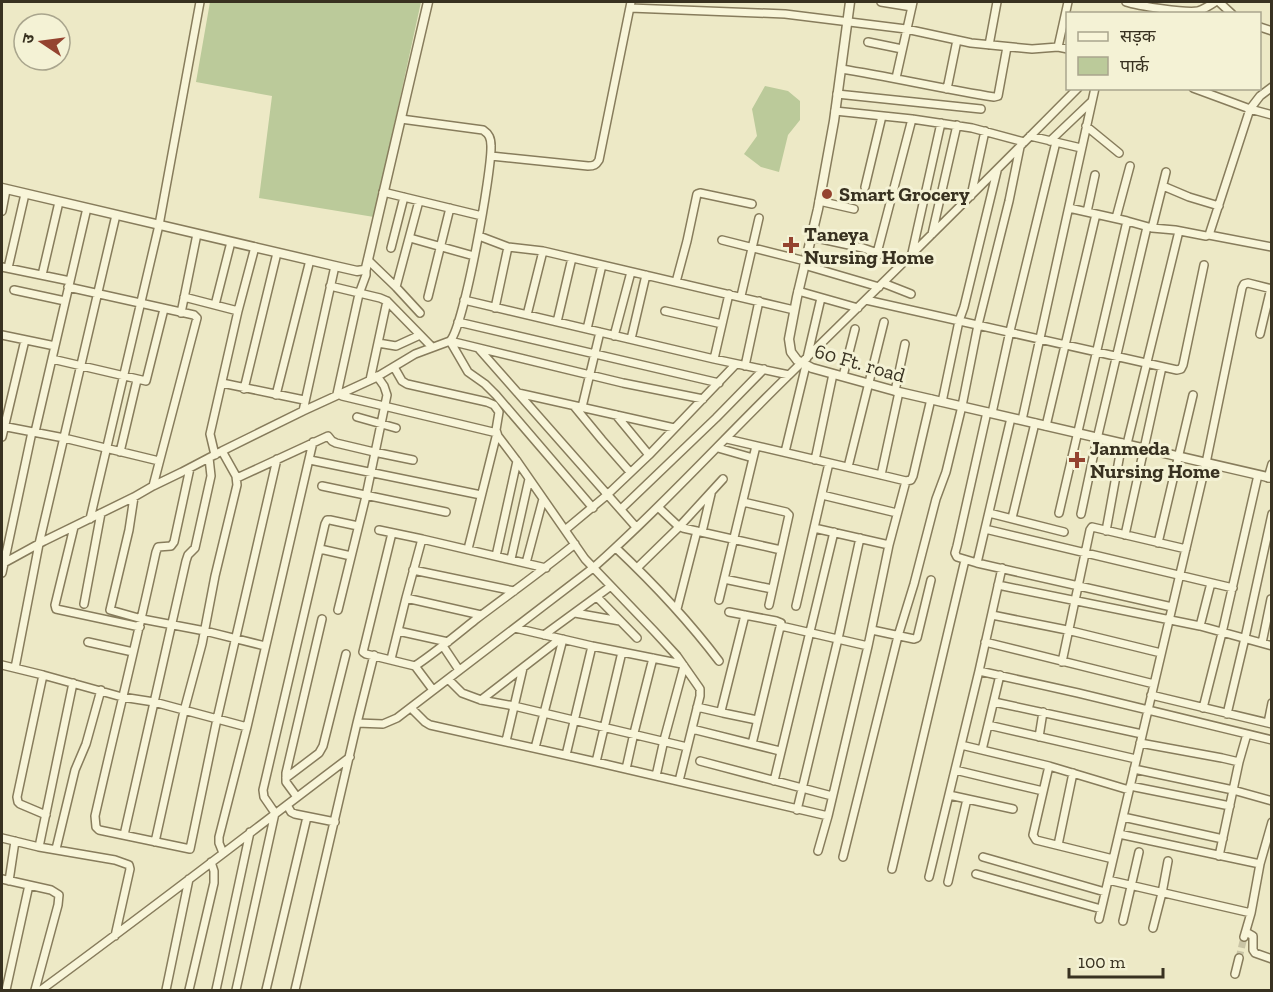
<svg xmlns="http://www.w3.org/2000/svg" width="1273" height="992" viewBox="0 0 1273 992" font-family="'Zilla Slab','Noto Sans Devanagari',serif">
<rect width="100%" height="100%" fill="#ede9c6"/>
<!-- green -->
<path fill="#bbca9a" d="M210 2H421L374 217 259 198 272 96 196 82Z
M765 86 788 91 800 101V120L788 135 779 172 761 167 744 154 757 136 752 109Z"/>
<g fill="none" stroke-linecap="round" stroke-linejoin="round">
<!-- minor-tunnel -->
<path stroke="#c9c4a5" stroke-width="7" stroke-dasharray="7 3.5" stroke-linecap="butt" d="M1239 958 1244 937"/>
<!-- minor casing -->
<g stroke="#877c5c" stroke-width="10">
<path id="minor" d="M881 2 912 7
M1126 2C1138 6 1185 13 1198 11 1204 9 1209 6 1215 2
M1219 2 1232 14
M630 8 785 14 906 29 971 43 1032 49 1058 47 1068 49
M1260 27 1272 31
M868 42 902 49
M989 45 997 2
M1058 47 1068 2
M841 69C892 77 943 89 994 97L998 96 1007 47
M896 78 913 2
M1193 88 1250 109 1272 115
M947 89 957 40
M837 94 981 109
M835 111 912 119 972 128 1024 142
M401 119 483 130C489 134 491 138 491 146 492 171 464 327 450 341
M1086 126 1119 153
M1030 136 1081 148
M1050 141 1091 102
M491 156 588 166C594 166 596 165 599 160L631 2
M1163 186 1189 197 1219 206
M865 187 882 116
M383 192 482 216
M971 196 985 131
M819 201 854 209
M1069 208 1127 221 1152 228 1175 230 1206 236 1209 235 1250 109 1260 96 1272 87
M2 211 6 190
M1087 212 1095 175
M1116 218 1130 166
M1152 228 1166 172
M932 234 957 125
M1209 235 1272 247
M479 236 508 247 543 251 794 310
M812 237 863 248 903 262
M410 238 474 256
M722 240 805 261
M391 248 404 197
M877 253 912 119
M912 253 941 123
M368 260 396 287 420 313
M804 265 879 287
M2 267 70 281
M8 268 25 194
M42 275 59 202
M676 282 687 241 697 194 700 193 752 204
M883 283 911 294
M330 286 380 298 387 301 432 347
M68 287 194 315 197 318 153 486
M396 287 419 201
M14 290 65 301
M798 291 858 308
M741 296 759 218
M184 297 238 311
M428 297 450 208
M464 300 714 359 789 375
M866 300 1177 370 1181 369 1183 365 1204 265
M215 305 231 242
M495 308 508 247
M665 311 722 324
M181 313 197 234
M527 315 543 251
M458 322 719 383
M557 322 572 258
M587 329 602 265
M1260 334 1271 288
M2 335 55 346
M614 336 631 272
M631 339 646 275
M450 341 468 372 485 384 496 395 593 508
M378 343 396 346 420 335
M479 349 636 527
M807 358 821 298
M52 359 146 381 164 309
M714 359 729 294
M745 366 759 301
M394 367 402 381 407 384 487 402 494 405 499 412 496 430 498 436 517 461 585 559 654 631 677 656 698 686 700 689V696L679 781
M843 376 855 329
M370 380 387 301
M222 383 304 400
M244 389 277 253
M895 391 905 344
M518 393 674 428
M337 394 359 294 366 275V268
M276 395 310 260
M342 396 497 433 468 549
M942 402 959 321 964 307 997 171
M574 406 602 440 630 472
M582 407 600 332
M303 411 335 266
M987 412 957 546 955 553 957 557 977 563 1172 607
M992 413 1010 331 1056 142
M616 415 649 455
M357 417 396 428
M1022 420 1095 88
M2 426 64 438 159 461
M1046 426 1096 214
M35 432 87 208
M2 437 25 340
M727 439 881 475 906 481 911 480 913 476 931 399
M1127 444 1179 231
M718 448 753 458
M120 452 137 380
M785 452 806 365
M215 455 210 434 238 311 255 247
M310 460 481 495
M815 460 833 374
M848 467 884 322
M190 468 174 542 171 546 158 547 156 552C137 640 115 728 95 816L96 827 99 830 190 849 217 719 277 459
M881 475 899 392
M237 478 328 436 332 441 336 443 374 452 413 460
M1268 478 1272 464
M322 486 446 512
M822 495 897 513
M134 497 129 530 110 610 142 619 205 631 265 646
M743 502 786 512 789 515 769 605
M658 507 676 524 683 528 781 550
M621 509 716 418 764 369
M989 513 1064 532
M1059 513 1127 221
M1081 514 1097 439 1147 227
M1012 518 1035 423
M90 519 159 225 200 2
M74 527 55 605 56 609 140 627
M814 528 889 545
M985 529 1233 588
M379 530 422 539
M565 530 607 495 649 455 736 364
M1106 531 1122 443
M702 532 711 494
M392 533 363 652 366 654 415 666 433 690
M1125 535 1162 367
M1158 543 1193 395
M616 548C653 583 688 620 719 661
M320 549 351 556
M496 556 517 461
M511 559 529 479
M526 563 543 499
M977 563 1011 418
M2 564 44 541 134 497 153 486 182 472 222 451 303 411 375 378 415 354 450 341 623 383 703 399
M637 568 679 527 723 479
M413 570 514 591
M2 573 32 432
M724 579 772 589
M998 585 1200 626 1272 646
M597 597 637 638
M406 598 481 615
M719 600 756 446
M84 604 101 513
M796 606 829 463
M677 609 697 531
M338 610 366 496 387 395 384 386 377 376
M729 612 776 621 781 623 752 744
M575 613 620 621
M745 615 721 711 723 713 757 720
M992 615 1067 630 1161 653
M781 626 868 646
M1200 626 1211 583
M515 628 592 646 682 664
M872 630 914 639 917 638 931 580
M398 631 448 642
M544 635 611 586
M88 642 133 652
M985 642 1154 684
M1262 643 1271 599
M443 646 459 670
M391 659 406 598 422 539 546 568
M1062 662 1090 530 1092 527 1186 549
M2 665 43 675 122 697 154 702 247 727
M415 666C436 652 455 636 475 620 508 595 542 571 575 544
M15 668 39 544 116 215
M979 671 1078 693 1272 740
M43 675 17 797 18 802 20 804 46 815
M448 679 462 693 481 700 514 706 687 747
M1151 695 1272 724
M481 700 560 639
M994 702 1142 734
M697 707 723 713
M411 708 425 722 430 725 596 762 828 816
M1203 708 1222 633 1258 475
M1227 714 1245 638 1272 514
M357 723 383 724 397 718 593 568C662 507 724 438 791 373 887 279 983 184 1078 88
M1268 723 1272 703
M988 725 1136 759
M692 729 780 751
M1039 737 1043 712
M506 741 523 668
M1140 743 1222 758 1239 762
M961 745 1049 766 1129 790
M535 748 563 639
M982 750 1000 675
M566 755 592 646
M700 761 832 796
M596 762 622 652
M1049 766 1033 835 1036 840 1113 859
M626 769 634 733 653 658
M1134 769 1233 790 1272 801
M955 770 1043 791
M656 776 664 740 684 666
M286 778 319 753 323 746 346 654
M774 781 834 532
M1130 786 1230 806
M949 795 1013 809
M297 797 286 782V773L322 619
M287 805 291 812 295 814 335 822
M797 810 838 639 860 538
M1123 817 1223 839
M1119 834 1260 864
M124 835 186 561 188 555 195 548 211 476 209 458
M2 838 39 847 115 860 129 865 130 869 115 936
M155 842 184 711 202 644 215 576 237 485 236 476 222 451
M1058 845 1073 773
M39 847 73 683
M56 849 75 770 86 744 101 690
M818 851 828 816 868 646 889 545 906 481
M223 853 219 843V837L247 727 313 442
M1219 856 1239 762 1247 734
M843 857 898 636 914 584 936 499 946 472 962 406 978 325 1009 201 1020 147
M983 857 1105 892
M892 869 965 560
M976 874 1101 909
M929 877 979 671 1002 568
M2 879 51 890 59 895 58 905 35 990
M1108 880 1251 913
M9 881 15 841
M948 882 967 799
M1099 919 1206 463 1242 288 1244 284 1248 283 1272 289
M1123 921 1139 852
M1153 928 1162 893 1168 861
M1246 932 1253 936V950L1255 953 1272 959
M1244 937 1251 913 1260 864 1272 822
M1235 974 1239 958
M6 990 29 885
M41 990C145 914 247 835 350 757
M166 990 189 879
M189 990 214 883V871L211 862
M216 990 250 832
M236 990 275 813 264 797 263 790 325 524 327 520H330L358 526
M266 990 307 817
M295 990 357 723 374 655"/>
</g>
<!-- tertiary casing -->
<g stroke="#877c5c" stroke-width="11">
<path id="tertiary" d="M850 2 834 121 818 209 797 297 789 339 791 352 797 360 812 368 899 392 1272 478
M2 188 335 266 357 271 364 270 366 268 428 2"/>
</g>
<!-- minor -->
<use href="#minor" stroke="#f8f5d9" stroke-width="7"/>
<!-- tertiary -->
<use href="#tertiary" stroke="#f8f5d9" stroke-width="8"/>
</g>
<!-- markers -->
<g fill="#94432f" stroke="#f4f2d5" stroke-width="2">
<circle cx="827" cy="194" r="6"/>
<path d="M788 236h6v6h6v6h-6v6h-6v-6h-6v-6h6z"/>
<path d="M1074 451h6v6h6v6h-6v6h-6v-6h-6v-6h6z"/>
</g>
<g text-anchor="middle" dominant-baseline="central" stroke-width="6" stroke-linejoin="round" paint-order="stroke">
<!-- poi labels -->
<g font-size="20" font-weight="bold" fill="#383120" stroke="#f4f2d5" text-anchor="start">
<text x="839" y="194">Smart Grocery</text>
<text x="804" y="234">Taneya<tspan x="804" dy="23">Nursing Home</tspan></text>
<text x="1090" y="448">Janmeda<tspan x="1090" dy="23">Nursing Home</tspan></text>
</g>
<!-- street labels -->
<g font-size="20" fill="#383120" stroke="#f4f2d5">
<text transform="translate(860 363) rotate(16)">60 Ft. road</text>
</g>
</g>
<!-- border -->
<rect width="1273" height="992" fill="none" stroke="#383120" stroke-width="6"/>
<!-- legend -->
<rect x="1066" y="12" width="195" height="78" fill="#f4f2d5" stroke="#a9a58d" stroke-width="1.5"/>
<rect x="1078" y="32" width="30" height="9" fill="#f8f5d9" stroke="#a9a58d" stroke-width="1.5"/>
<text x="1120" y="42" font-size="18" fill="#383120">सड़क</text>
<rect x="1078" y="57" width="30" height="18" fill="#bbca9a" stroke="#a9a58d" stroke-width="1.5"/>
<text x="1120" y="72" font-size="18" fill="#383120">पार्क</text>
<!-- north arrow -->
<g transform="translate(42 42) rotate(283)"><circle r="28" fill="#f4f2d5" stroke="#a9a58d" stroke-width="1.5"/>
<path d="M0-4.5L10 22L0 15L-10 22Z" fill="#94432f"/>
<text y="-9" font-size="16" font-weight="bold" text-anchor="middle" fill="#383120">उ</text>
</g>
<!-- scale -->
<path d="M1069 968v9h94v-9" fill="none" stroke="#383120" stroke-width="3"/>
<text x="1078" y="968" font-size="18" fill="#383120" stroke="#f4f2d5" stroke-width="4.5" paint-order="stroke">100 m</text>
</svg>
